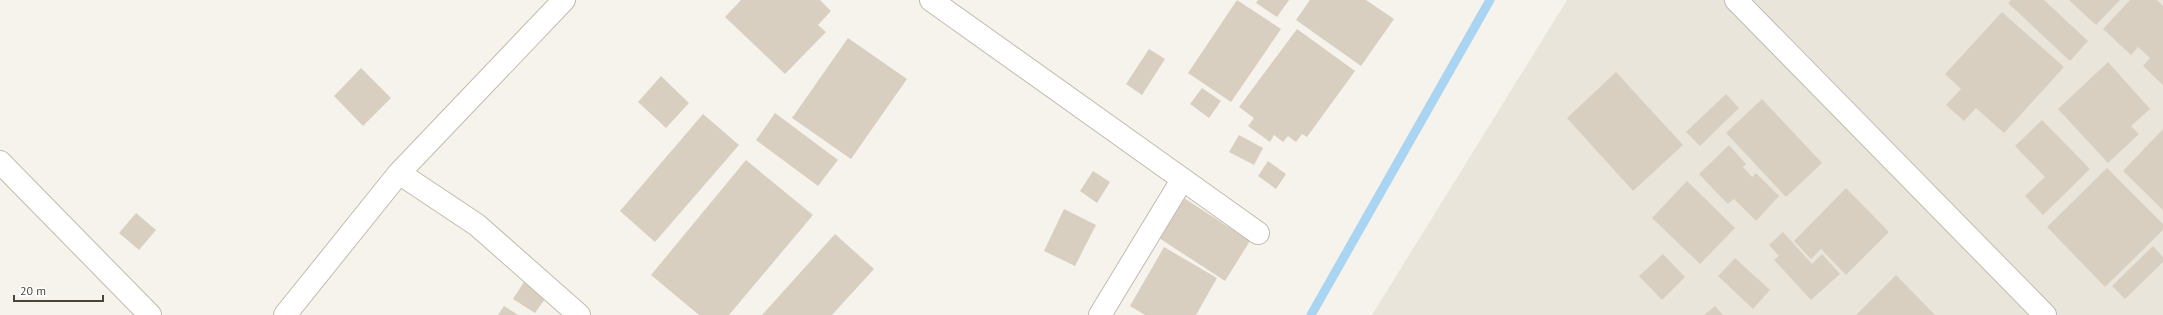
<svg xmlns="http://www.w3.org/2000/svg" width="2163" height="315" viewBox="0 0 2163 315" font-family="'PT Sans',sans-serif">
<rect width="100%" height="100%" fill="#f6f3ec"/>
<!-- residential -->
<path fill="#eae5da" d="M1567 0H2163V315H1372Z"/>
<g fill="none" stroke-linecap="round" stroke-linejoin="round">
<!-- stream -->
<path stroke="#a9d4f2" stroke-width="9" d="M1311 315 1490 0"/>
</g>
<!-- building -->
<path fill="#d8cfc1" d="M741 0H820L831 11 818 25 826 32 785 74 725 17Z
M1237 0 1281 29 1231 102 1188 73Z
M1258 0H1289L1277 17 1256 3Z
M1310 0H1366L1394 19 1361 66 1296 20Z
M2011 0H2044L2088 41 2070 61 2008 3Z
M2069 0H2120L2096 25Z
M2130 0H2157L2163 6V85L2143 66 2150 58 2138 47 2131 55 2103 29Z
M2002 12 2064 67 2004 133 1976 108 1964 121 1946 105 1961 89 1945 74Z
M1297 29 1355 71 1307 137 1302 134 1296 142 1288 136 1283 142 1274 135 1270 142 1248 126 1254 118 1239 107Z
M848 38 907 79 851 159 792 118Z
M1149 49 1165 59 1142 95 1126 84Z
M2108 62 2150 109 2131 126 2139 134 2108 163 2058 109Z
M361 68 391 98 363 126 334 96Z
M1616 72 1683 145 1633 191 1567 118Z
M661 76 689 103 666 128 638 102Z
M1202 88 1221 101 1209 118 1190 104Z
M1726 94 1739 108 1700 146 1686 132Z
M1762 99 1822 163 1786 197 1726 133Z
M775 113 838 160 818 186 756 140Z
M703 114 739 145 655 242 620 211Z
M2042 120 2090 169 2043 215 2025 196 2045 177 2015 146Z
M2163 129V210L2123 171Z
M1239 135 1263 148 1254 165 1229 152Z
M1729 145 1746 164 1743 167 1752 177 1756 173 1779 196 1756 221 1734 199 1728 204 1717 193 1733 176 1717 193 1699 174Z
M746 160 813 215 729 315H699L651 275Z
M1268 161 1286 174 1276 189 1258 176Z
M2107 168 2163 224V230L2105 287 2047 227Z
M1093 171 1110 182 1097 203 1080 191Z
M1687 181 1735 228 1700 264 1652 218Z
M1846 188 1889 232 1846 275 1821 249 1811 259 1794 241Z
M1184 198 1250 241 1225 281 1159 238Z
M1064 209 1096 225 1075 266 1044 251Z
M136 213 156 230 139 250 119 233Z
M1783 232 1812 264 1822 254 1840 274 1811 300 1774 260 1779 256 1769 245Z
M835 234 874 269 832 315H762Z
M2153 246 2163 257V262L2125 299 2112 286Z
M1164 247 1217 278 1196 315H1145L1130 306Z
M1663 254 1685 277 1662 300 1639 276Z
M1735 258 1770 290 1753 309 1718 276Z
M1896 275 1935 315H1856Z
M524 282 547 296 535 313 513 299Z
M504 306 518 315H498Z
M1715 306 1723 315H1704Z"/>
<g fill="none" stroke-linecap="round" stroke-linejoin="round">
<!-- minor casing -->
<g stroke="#c2bbae" stroke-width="24">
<path id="minor" d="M931 0 1258 233
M1736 0 2045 315
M0 162 150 315
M399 173 477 225 579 315
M285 315 399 173 564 0
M1100 315 1182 180"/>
</g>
<!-- minor -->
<use href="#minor" stroke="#fff" stroke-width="22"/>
</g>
<!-- scale -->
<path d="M14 295v6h89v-6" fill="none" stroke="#4b4439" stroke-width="2"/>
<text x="20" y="295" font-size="12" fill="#4b4439" stroke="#ffffff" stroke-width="3" paint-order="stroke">20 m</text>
</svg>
